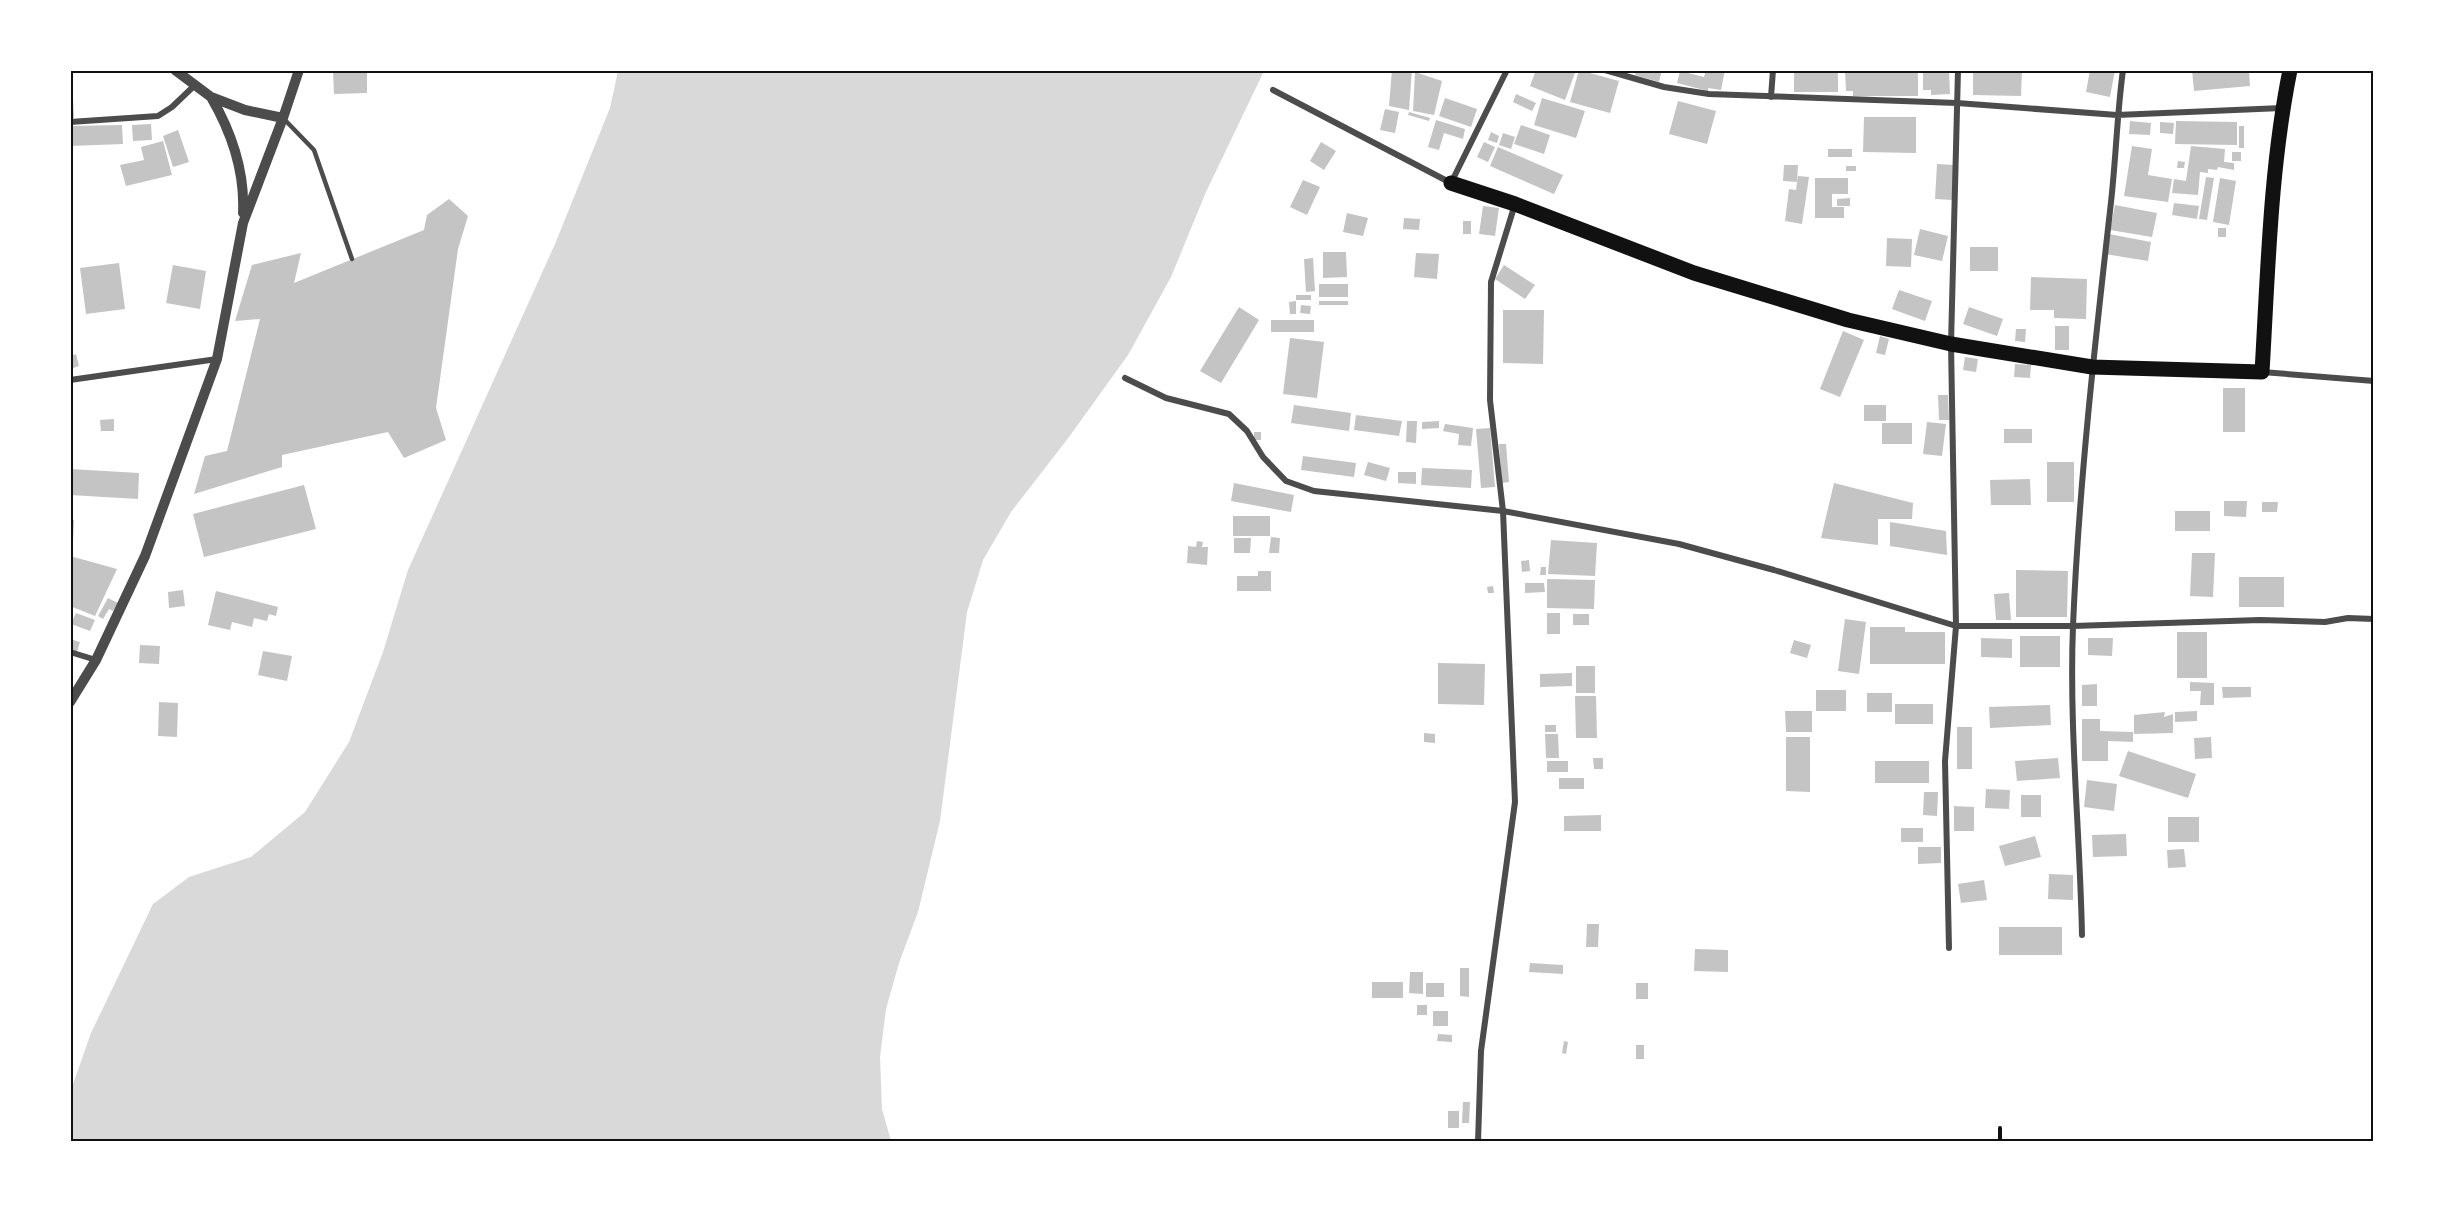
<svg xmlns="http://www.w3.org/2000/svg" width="2444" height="1212" viewBox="0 0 2444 1212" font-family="Inter,sans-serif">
<rect width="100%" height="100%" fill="#fff"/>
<!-- water -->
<path fill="#d9d9d9" d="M618 71H1264L1206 192 1171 277 1128 355 1069 437 1011 512 983 560 967 612 940 821 918 912 899 963 886 1009 880 1057 882 1109 891 1141H71L72 1087 91 1033 153 904 189 877 251 857 305 812 349 742 383 652 408 570 555 244 610 108Z"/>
<!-- building -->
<path fill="#c4c4c4" d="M333 70H367V93L334 94Z
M1392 70H1412L1409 110 1389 106Z
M1536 70H1576L1565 100 1530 86Z
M1579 70 1619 81 1610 113 1570 102Z
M1636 70H1662L1659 82 1635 75Z
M1706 70H1725L1721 90 1708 88V91L1677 83 1680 71 1704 77Z
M1794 70H1838V92H1794Z
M1845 70H1918V96H1853V91H1846Z
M1928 70H1949L1950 94 1931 95V90H1923V73H1928Z
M1973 70H2022L2021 96 1973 95Z
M2090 70H2115L2110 97 2086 92Z
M2192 70H2249L2250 86 2194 91Z
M1415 72 1442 81 1434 115 1413 111Z
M1516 94 1536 103 1532 111 1513 102Z
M70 98H73L74 118H70Z
M1445 98 1477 109 1471 127 1439 116Z
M1542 98 1585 111 1576 138 1534 125Z
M1678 101 1716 111 1707 144 1669 134Z
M1385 109 1399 112 1395 133 1380 130Z
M1409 112 1430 118 1429 121 1408 115Z
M1864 117H1916V153L1863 152Z
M1436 120 1465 129 1463 139 1444 133 1439 150 1428 147Z
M2130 121 2151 123 2150 135 2129 134Z
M2176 121 2237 122V145L2175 144Z
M2160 122 2174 123 2173 134 2160 133Z
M151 124 152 140 133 141 132 125Z
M122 125 123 144 70 146V126Z
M1521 125 1550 135 1544 154 1514 144Z
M2239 126H2244V148H2239Z
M178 130 189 162 173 167 163 136Z
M1491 132 1499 136 1497 143 1488 140Z
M1503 133 1515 137 1511 149 1499 145Z
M163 141 172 175 126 186 120 165 144 160 141 147Z
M1321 142 1336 151 1324 170 1310 161Z
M1484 142 1495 147 1488 162 1477 157Z
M2132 146 2152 149 2148 175 2172 179 2168 202 2124 196Z
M2191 146 2225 149 2224 162 2234 163V170L2218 167 2217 170 2208 169V173L2200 172 2198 195 2172 193 2174 179 2186 181Z
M1498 147 1563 175 1554 194 1490 166Z
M1828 149H1852V157H1828Z
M2232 152H2241V161H2232Z
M2178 161 2185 162 2184 168H2177Z
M1937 164 1955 165 1953 200 1935 199Z
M1784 165H1798L1797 182 1783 181Z
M1846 166H1856V171H1846Z
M1798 176 1809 177 1802 224 1785 221 1789 189 1796 190Z
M2206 177 2214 178 2207 220 2199 219Z
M1815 178H1848V194H1832V207H1844V218H1815Z
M2220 178 2236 181 2229 225 2213 222Z
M1303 180 1320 187 1307 215 1290 207Z
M1850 198V206H1837V199Z
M449 199 468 216 458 249 436 408 446 440 404 458 388 432 282 455V467L194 494 205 456 227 451 260 319 235 321 252 265 301 253 294 283 424 230 427 215Z
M2174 203 2199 206 2197 219 2172 215Z
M2115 205 2157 213 2152 237 2110 230Z
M1483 206 1499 208 1495 236 1479 234Z
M1347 213 1368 218 1363 236 1343 232Z
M1404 218 1420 219 1419 230 1403 229Z
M1463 221H1471V234H1463Z
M2218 228H2226V237H2218Z
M1920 229 1948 236 1942 261 1914 255Z
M2109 234 2151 242 2148 261 2105 254Z
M1887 238 1912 239 1911 267 1886 266Z
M1970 247H1998V271H1970Z
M1323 252H1346L1347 277 1323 278Z
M1416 253 1439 254 1437 279 1414 277Z
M1313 258 1315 291 1306 292 1304 259Z
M119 263 125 309 86 314 80 268Z
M173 265 206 271 200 309 166 303Z
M1504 265 1535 285 1525 299 1495 279Z
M2031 277 2087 279 2086 319 2054 318V310H2030Z
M1319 284H1348V297H1319Z
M1899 290 1932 301 1925 321 1892 309Z
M1296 295H1311V300H1296Z
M1296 301V314H1290L1289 302Z
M1319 301H1348V305H1319Z
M1301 305 1311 306 1310 314 1300 313Z
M1239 307 1259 320 1221 383 1200 371Z
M1969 307 2003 319 1997 336 1963 324Z
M1503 310H1544L1543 364 1503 363Z
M1271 320H1314V332H1271Z
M2055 326H2069V350H2055Z
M2016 329H2026L2025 342 2015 341Z
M1843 331 1864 340 1840 397 1820 389Z
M1880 336 1889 339 1885 355 1876 353Z
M1290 338 1324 342 1317 398 1283 394Z
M76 354 79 366 70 369V356Z
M1965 357 1978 359 1976 372 1963 370Z
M2015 364 2031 365 2030 378 2014 377Z
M2223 388H2245V432H2223Z
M1938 395H1948L1949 420H1939Z
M1294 405 1351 413 1349 431 1291 423Z
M1864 405H1886V421H1864Z
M1356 415 1402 421 1399 436 1354 430Z
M114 419V431H101L100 420Z
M1407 421H1417L1416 443 1406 442Z
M1439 421V428L1422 429V422Z
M1927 422 1946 424 1942 456 1923 454Z
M1882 423H1912V444H1882Z
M1445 424 1473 428 1471 446 1458 445 1459 434 1443 431Z
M1490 428 1495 487 1481 488 1476 429Z
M2004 429H2032V443H2004Z
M1254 432H1261V440H1254Z
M1499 444H1506L1509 482 1502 483Z
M1303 456 1356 463 1354 477 1301 470Z
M1368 462 1390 468 1386 481 1364 475Z
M2047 462H2074V502H2047Z
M1422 468 1472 470 1471 488 1421 485Z
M70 469 139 473 138 499 70 495Z
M1398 472H1416V484L1398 483Z
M2030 479 2031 505H1991L1990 480Z
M1234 483 1294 495 1291 512 1231 501Z
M1834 483 1913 503 1912 519H1878V545L1821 538Z
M304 485 316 529 204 557 193 514Z
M2224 501H2247L2246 517 2224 516Z
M2262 502H2278L2277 512H2262Z
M2175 511H2210V531H2175Z
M1233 516H1270V536H1233Z
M70 520H74L73 541H70Z
M1890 522 1946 531 1947 555 1890 546Z
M1271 537 1280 538 1279 553H1269Z
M1234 538H1251L1250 553H1234Z
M1551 540 1597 543 1595 576 1548 574Z
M1197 541 1203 542 1202 547H1208L1207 565 1187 563 1188 546 1196 547Z
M2192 553H2215L2213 597 2190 596Z
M70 556 117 569 95 616 70 606Z
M1529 560 1530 571 1522 572 1521 561Z
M1541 567H1546V575H1540Z
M2016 570 2068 571 2067 617H2016Z
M1258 571H1271V591H1237V576H1258Z
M2239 577H2284V607H2239Z
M1547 579 1595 580 1594 609 1547 608Z
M1525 583H1544L1545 592 1525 593Z
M1493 586 1494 593H1488L1487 587Z
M183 590 185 606 169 608 168 592Z
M216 591 278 607 276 616 269 614 267 621 254 618 252 627 232 622 230 630 208 625Z
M2009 593 2011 620H1996L1994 594Z
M108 598 118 603 113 611 109 609 103 619 98 616Z
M76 613 95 620 90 631 71 624Z
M1547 613H1560V634H1547Z
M1573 614H1589V625H1573Z
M1845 619 1866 622 1859 674 1838 671Z
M1870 627H1905V632H1945V664H1870Z
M2177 632H2207V678H2177Z
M2020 636H2060V667H2020Z
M1981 638 2012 639V658L1981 657Z
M2088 638H2113L2112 656 2088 655Z
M70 639 80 642 77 652 70 650Z
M1794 640 1811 645 1807 658 1790 653Z
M140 645 160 646 159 664 139 663Z
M263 651 292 656 287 681 258 675Z
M1438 663 1485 664 1484 705 1438 704Z
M1576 666H1595V693H1576Z
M1572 673V686L1540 687V674Z
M2190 682 2214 683V705H2200L2201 691H2190Z
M2097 684V706H2082V685Z
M2222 687H2251V697L2223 698Z
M1816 690H1846V711H1816Z
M1867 693H1892V712H1867Z
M1575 696H1596L1597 738H1576Z
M159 702 178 703 177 737 158 736Z
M1895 704H1933V724H1895Z
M2050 705 2051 725 1990 728 1989 707Z
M1785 711H1812V732H1786Z
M2197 711V721L2175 722V712Z
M2165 712 2164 717 2173 714V733L2134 734V715Z
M2082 719H2100V731L2133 732V742L2108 741V761H2082Z
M1545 725H1556V732H1545Z
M1957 727H1972V769H1957Z
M1424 733 1435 734V743L1424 742Z
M1545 734H1558L1559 758H1546Z
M1786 737H1810V792L1786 791Z
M2211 737 2212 758 2195 759 2194 738Z
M2128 751 2196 774 2188 798 2119 776Z
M1593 758H1603V769H1594Z
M2058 758 2060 778 2017 781 2015 761Z
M1547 761H1568V772H1547Z
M1875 761H1929V783H1875Z
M1559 778H1584V789H1559Z
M2087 780 2117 784 2114 811 2084 807Z
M1986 789 2010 790 2009 809 1985 808Z
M1924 792H1938L1937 816 1923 815Z
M2021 795H2041V817H2021Z
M1954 806 1974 807V831H1954Z
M1601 815V831H1564V816Z
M2168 817H2199V842H2168Z
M1901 828H1923V842H1901Z
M2126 834 2127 856 2093 857 2092 835Z
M2035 836 2041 857 2005 866 1999 846Z
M1918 847H1941V863L1918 864Z
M2184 849 2186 867 2168 868 2167 850Z
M2049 874 2073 875V900L2048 899Z
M1984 880 1987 900 1961 903 1958 884Z
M1587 924H1599L1598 947H1586Z
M1999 927H2062V955H1999Z
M1695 949 1728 950V972L1694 971Z
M1530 963 1563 965V974L1529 972Z
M1460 968H1469V997L1460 996Z
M1410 972H1423V994L1409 993Z
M1372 982H1403V998H1372Z
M1426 983H1444V997H1426Z
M1636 983H1648V999H1636Z
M1417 1005H1427V1015H1417Z
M1433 1011H1448V1026H1433Z
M1438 1034 1452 1035V1042L1437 1041Z
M1564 1041 1568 1042 1566 1054 1562 1053Z
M1636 1045H1644V1059H1636Z
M1463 1102H1470L1469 1123H1462Z
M1448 1111H1459V1128H1448Z"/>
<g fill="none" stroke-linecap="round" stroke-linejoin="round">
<!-- path -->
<path stroke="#111" stroke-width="4" d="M2000 1128V1142"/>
<!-- service -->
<path stroke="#4c4c4c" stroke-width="4.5" d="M283 118 314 150 352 259"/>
<!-- minor -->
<path stroke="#4c4c4c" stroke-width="6" d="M1605 70 1664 87 1709 94 1957 103 2117 115 2282 108
M1273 90 1451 183 1507 70
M1771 97 1773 70
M70 122 158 116 172 107 195 85
M2262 372 2374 381
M1125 378 1166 398 1229 414 1247 431 1263 457 1286 481 1314 491 1503 511 1679 544 1774 570 1956 626H2073L2260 620 2325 622 2348 618 2374 619
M70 380 217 359
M70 652 96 660
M2082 935C2080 832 2069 729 2073 626 2079 484 2095 343 2111 202 2116 158 2117 114 2123 70
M1949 948 1945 761 1956 626 1951 344 1958 70
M1478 1142 1481 1051 1515 802 1503 511 1490 400 1491 282 1515 204"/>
<!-- tertiary -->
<path stroke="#4c4c4c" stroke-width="10" d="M175 70 211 97 245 110 283 118
M211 97C232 133 245 171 243 213
M70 702 96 660 145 556 217 359 243 223 283 118 299 70"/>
<!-- primary -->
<path stroke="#111" stroke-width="15" d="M1451 183 1515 204 1694 273 1848 320 1951 344 2092 367 2262 372C2268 272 2270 169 2290 70"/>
</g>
<!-- border -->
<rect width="2444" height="1212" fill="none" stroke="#ffffff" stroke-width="144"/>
<rect x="72" y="72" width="2300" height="1068" fill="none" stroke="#111" stroke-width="2"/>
</svg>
